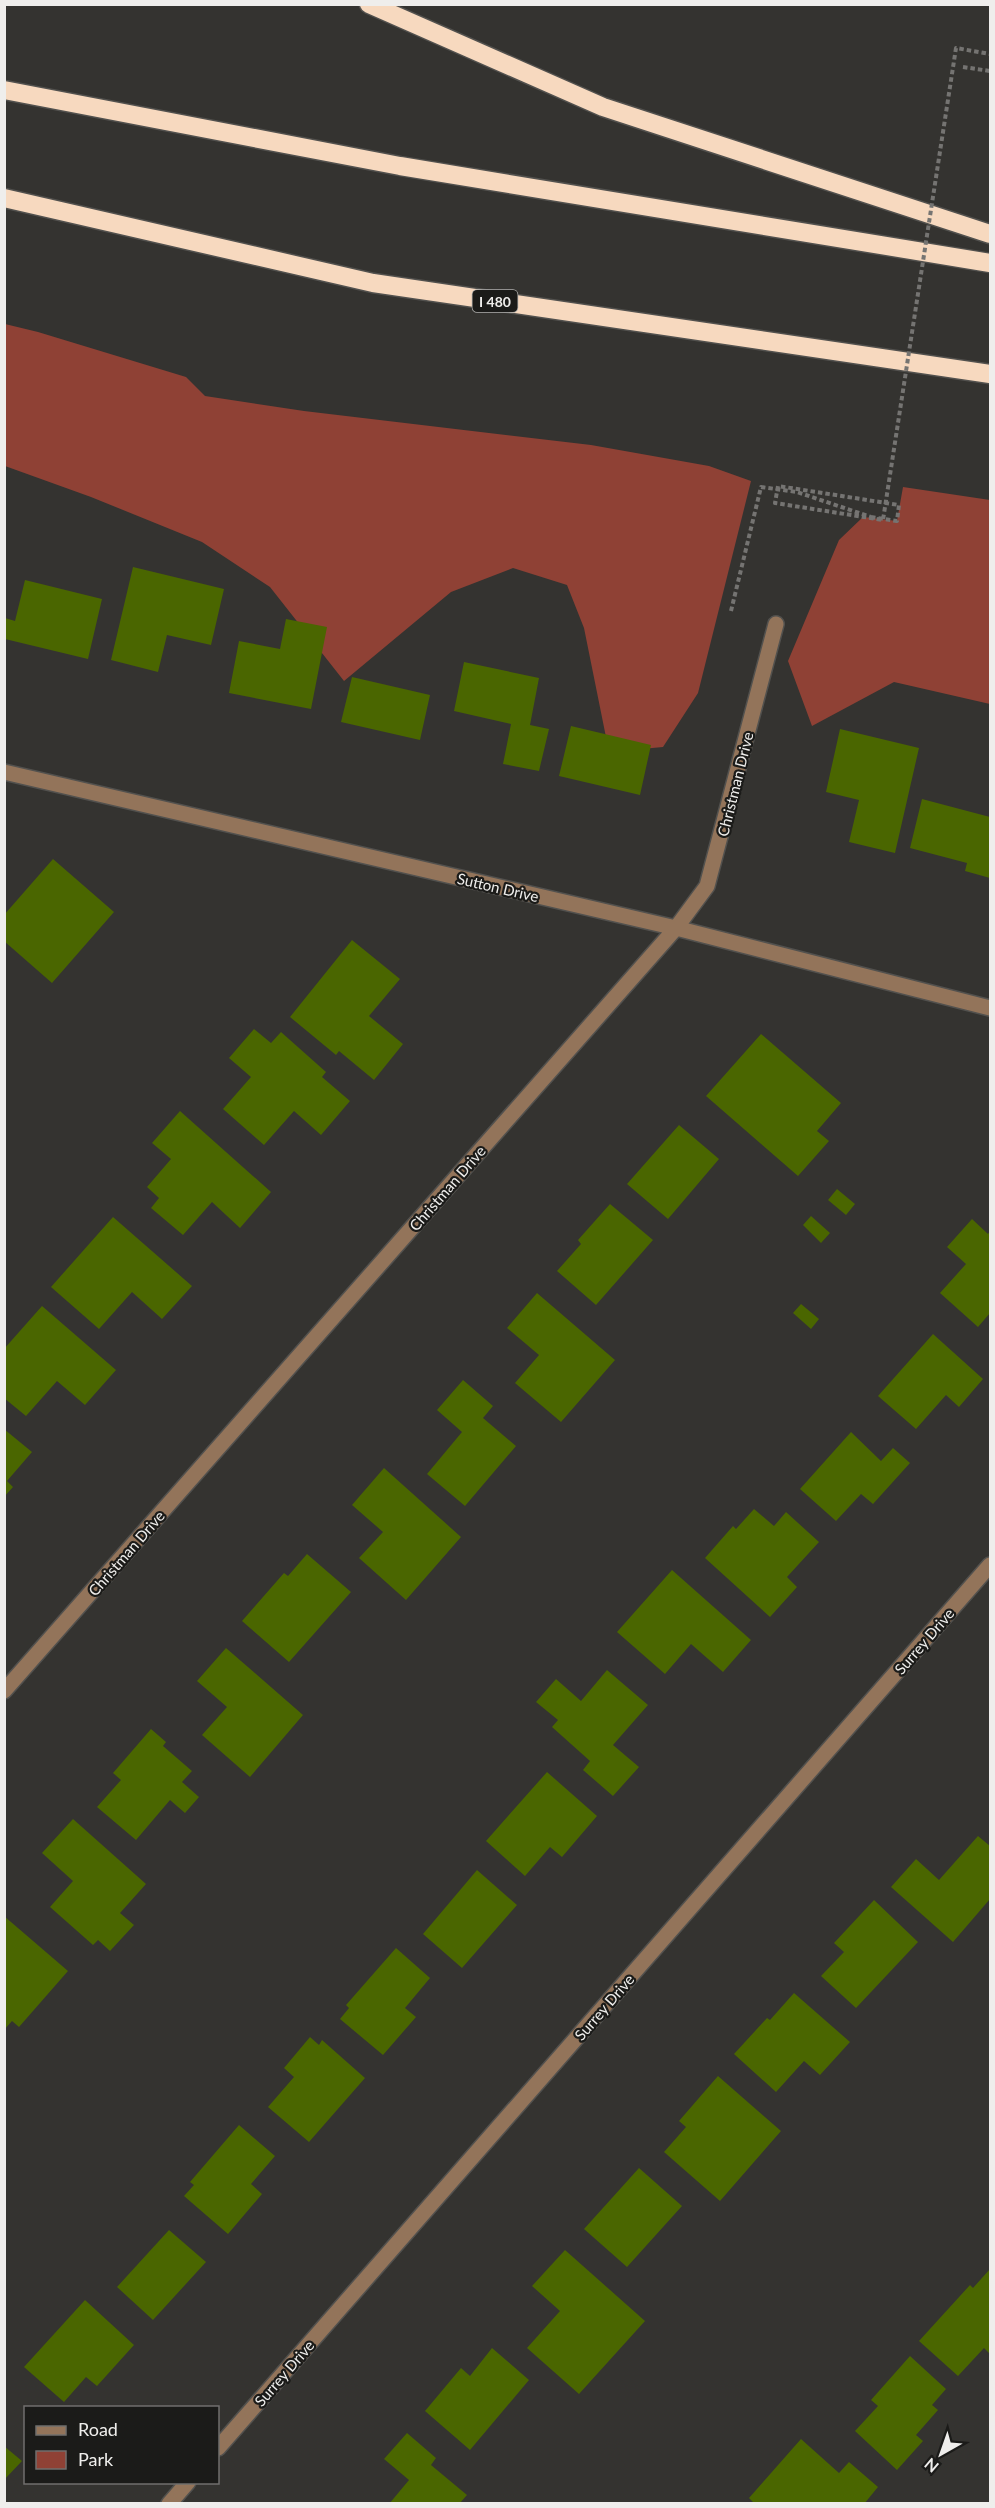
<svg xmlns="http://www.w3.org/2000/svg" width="995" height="2508" viewBox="0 0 995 2508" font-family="Lato,sans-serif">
<rect width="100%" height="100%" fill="#343330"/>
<!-- green -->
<path fill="#8f4135" d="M5 324 38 332 186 377 205 396 304 411 591 445 709 466 751 481 698 693 663 747 609 752 584 628 567 585 513 568 451 592 344 681 270 587 202 542 91 497 5 466Z
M903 487 990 500V704L894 682 812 726 788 661 839 540 863 517 897 521Z"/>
<!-- building -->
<path fill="#4a6600" d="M133 567 224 589 211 645 167 635 158 672 111 660Z
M25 580 102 599 88 659 5 639V618L15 621Z
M286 619 327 627 311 709 229 693 239 641 280 649Z
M464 662 539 678 530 725 549 729 539 771 503 764 511 724 454 711Z
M352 677 430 695 420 740 341 722Z
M571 726 651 745 640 795 559 776Z
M840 729 919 748 895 853 849 842 859 800 826 792Z
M922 799 990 817V878L965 871 967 863 910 848Z
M53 859 114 912 52 983 4 941V915Z
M352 940 400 979 369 1016 403 1044 374 1080 339 1051 336 1055 290 1017Z
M254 1029 271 1043 281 1032 326 1072 322 1077 350 1101 321 1135 294 1111 264 1145 223 1109 251 1077 229 1058Z
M761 1034 841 1103 817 1131 829 1141 798 1176 706 1096Z
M180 1111 271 1192 240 1228 212 1202 183 1235 151 1208 159 1198 147 1187 171 1159 152 1143Z
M679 1125 719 1159 668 1219 627 1184Z
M837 1189 855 1204 846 1215 828 1200Z
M610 1204 653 1240 596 1305 557 1271 581 1244 578 1240Z
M811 1216 830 1233 821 1243 803 1225Z
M113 1217 192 1286 162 1319 132 1292 99 1329 51 1287Z
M972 1219 988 1234 990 1231V1313L978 1327 940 1293 966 1264 947 1247Z
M537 1293 615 1360 561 1422 515 1383 539 1355 507 1328Z
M801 1304 819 1319 811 1329 793 1313Z
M42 1306 116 1370 85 1405 57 1381 26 1416 4 1398V1349Z
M933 1334 983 1379 959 1407 946 1395 916 1429 878 1396Z
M463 1380 493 1406 483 1418 516 1446 465 1506 427 1474 462 1432 437 1410Z
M4 1429 32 1452 7 1481 13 1487 4 1497Z
M851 1432 881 1461 893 1448 910 1463 873 1504 861 1494 836 1521 800 1489Z
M384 1468 461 1537 406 1600 359 1558 383 1532 352 1505Z
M754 1509 774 1526 786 1512 819 1542 787 1577 797 1587 770 1617 705 1558 733 1526 736 1529Z
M307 1554 351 1592 289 1662 242 1621 284 1573 288 1576Z
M672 1570 751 1640 723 1672 691 1644 665 1674 617 1632Z
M226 1648 303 1715 250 1777 202 1735 227 1707 197 1681Z
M607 1670 648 1705 613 1745 639 1767 613 1796 583 1770 590 1761 552 1727 558 1720 536 1702 556 1679 581 1701Z
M151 1729 166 1742 163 1746 192 1771 182 1782 199 1797 185 1813 170 1800 136 1840 97 1807 121 1780 113 1773Z
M547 1772 597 1816 562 1857 550 1847 525 1876 486 1841Z
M73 1819 146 1884 120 1913 134 1925 110 1951 98 1940 93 1945 50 1907 73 1881 42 1853Z
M978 1836 990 1846V1899L953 1942 891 1887 916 1859 939 1880Z
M477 1870 517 1905 462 1968 423 1934Z
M874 1900 918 1942 856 2008 821 1976 844 1952 834 1943Z
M4 1916 68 1971 19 2027 12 2021 4 2030Z
M396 1948 430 1978 405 2008 416 2017 383 2055 340 2019 349 2008 346 2005Z
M794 1993 850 2042 820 2075 804 2061 776 2092 734 2054 767 2018 770 2020Z
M310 2037 319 2045 322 2040 365 2078 309 2142 268 2107 294 2077 284 2068Z
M718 2076 781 2131 720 2201 664 2152 686 2127 679 2121Z
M239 2125 275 2156 251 2184 262 2194 228 2234 184 2196 194 2185 190 2182Z
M639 2168 682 2206 627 2267 584 2229Z
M169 2230 206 2262 153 2320 117 2287Z
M565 2250 645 2321 579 2394 527 2348 560 2311 532 2286Z
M990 2269V2354L984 2348 958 2376 919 2341 970 2285 973 2288Z
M85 2300 134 2345 97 2386 86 2377 64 2402 24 2367Z
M492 2348 529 2380 470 2450 425 2411 461 2368 470 2376Z
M910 2356 946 2389 932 2405 938 2410 916 2435 923 2441 897 2470 855 2431 878 2406 871 2400Z
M407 2433 436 2458 431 2465 467 2495 459 2504H389L409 2480 384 2459Z
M801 2439 839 2473 849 2462 878 2487 864 2504H755L749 2498Z
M4 2446 22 2461 4 2480Z"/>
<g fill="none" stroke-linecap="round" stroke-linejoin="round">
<!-- minor casing -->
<g stroke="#52514e" stroke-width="18">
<path id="minor" d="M4 772 676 928 990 1008
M4 1691 676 928 707 886 776 624
M218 2448 990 1565
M169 2504 188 2482"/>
</g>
<!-- highway casing -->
<g stroke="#52514e" stroke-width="21">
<path id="highway" d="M369 4 603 107 990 234
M4 90 400 166 990 263
M4 198 373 283 990 374"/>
</g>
<!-- path -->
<path stroke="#757472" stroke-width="4" stroke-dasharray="4.5 3" stroke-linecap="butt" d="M963 67 990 71
M731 611 761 487 797 492 871 517"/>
<!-- minor -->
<use href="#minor" stroke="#93745a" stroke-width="15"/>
<!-- highway -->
<use href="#highway" stroke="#f7d9bf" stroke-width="18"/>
<!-- path-bridge -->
<path stroke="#757472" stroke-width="4" stroke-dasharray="4.5 3" stroke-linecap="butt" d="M871 517 897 521 899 505 778 486 775 503 883 520 956 48 990 54"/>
</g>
<g text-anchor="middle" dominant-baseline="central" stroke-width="4.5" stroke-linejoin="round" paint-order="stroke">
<!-- shield labels -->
<rect fill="#1b1b19" stroke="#afafad" stroke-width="1.5" x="472.5" y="290" width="45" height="22" rx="4.5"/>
<g font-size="14" font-weight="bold" fill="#efeeec">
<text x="495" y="301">I 480</text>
</g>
<!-- street labels -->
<g font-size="15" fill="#efeeec" stroke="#1b1b19">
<text transform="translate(735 784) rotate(-76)">Christman Drive</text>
<text transform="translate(498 887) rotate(13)">Sutton Drive</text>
<text transform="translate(447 1188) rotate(-49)">Christman Drive</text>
<text transform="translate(126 1553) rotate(-49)">Christman Drive</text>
<text transform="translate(924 1641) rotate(-49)">Surrey Drive</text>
<text transform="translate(604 2007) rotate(-49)">Surrey Drive</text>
<text transform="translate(284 2373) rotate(-49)">Surrey Drive</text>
</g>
</g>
<!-- border -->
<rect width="995" height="2508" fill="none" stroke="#efeeec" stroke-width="12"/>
<!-- legend -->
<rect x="24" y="2406" width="195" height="78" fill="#1b1b19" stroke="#706f6d" stroke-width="1.5"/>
<rect x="36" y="2426" width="30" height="9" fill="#93745a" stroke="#706f6d" stroke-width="1.5"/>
<text x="78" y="2436" font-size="18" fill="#efeeec">Road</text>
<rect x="36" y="2451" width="30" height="18" fill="#8f4135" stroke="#706f6d" stroke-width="1.5"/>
<text x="78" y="2466" font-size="18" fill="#efeeec">Park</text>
<!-- north arrow -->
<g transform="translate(941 2454) rotate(220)" stroke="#1b1b19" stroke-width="4.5" paint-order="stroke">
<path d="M0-4.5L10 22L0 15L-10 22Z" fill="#efeeec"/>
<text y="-9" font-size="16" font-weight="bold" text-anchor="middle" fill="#efeeec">N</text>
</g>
</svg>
